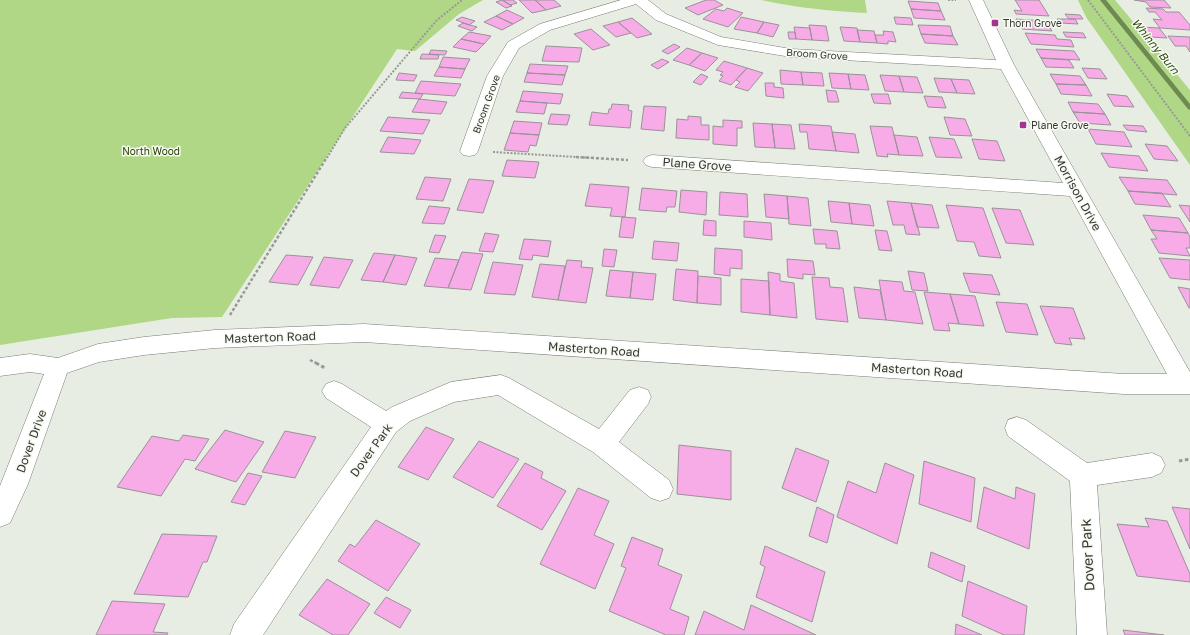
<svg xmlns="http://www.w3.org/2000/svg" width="1190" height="635" viewBox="0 0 1190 635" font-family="'Golos Text',sans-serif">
<rect width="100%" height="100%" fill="#e8ede4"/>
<!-- green -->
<path fill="#afd786" d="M0 0H483L459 14 415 51 397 49 222 317 172 318 0 345Z
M761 0H865L867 13C829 11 799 8 761 0Z
M1078 0H1115L1190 90V165L1086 17Z"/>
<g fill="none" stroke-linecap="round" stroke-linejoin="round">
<!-- stream -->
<path fill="#6e8a51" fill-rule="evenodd" d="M1100 0H1106L1190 104V110L1188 109Z"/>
</g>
<!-- building -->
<path fill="#f8ace7" stroke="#9a9298" d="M502 0 512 6 506 8 496 2Z
M503 0H513L517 3 510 5Z
M519 0H535L546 10 532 13Z
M535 0H554L561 6 546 10Z
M706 0H714L723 5 698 15 685 8Z
M1015 0H1039L1049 16 1016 14 1014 10 1022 11Z
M1134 0H1164L1171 8 1150 7 1146 2Z
M908 1 938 3 941 11 911 9Z
M727 8 743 13 728 27 703 19 716 9 724 11Z
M1146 8 1163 9 1166 12H1179L1190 25V30L1160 28 1153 19 1162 20 1155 12H1149Z
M911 9 941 11 945 20 914 18Z
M507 10 524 18 513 24 496 16Z
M1065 14 1080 15 1083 19H1069Z
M496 16 513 24 502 30 484 22Z
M462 17 475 21 469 25 456 20Z
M741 17 764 22 757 33 734 29Z
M894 17 911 18 913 25 896 24Z
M632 18 652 34 637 38 618 22Z
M1016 19 1046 21 1052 31 1022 29Z
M1057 19H1075L1078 24 1060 23Z
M618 22 631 33 616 37 603 26Z
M764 22 779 25 773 37 757 33Z
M463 23 477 27 472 31 458 26Z
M809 25 826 26 829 41 812 40Z
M918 25 950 26 953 36 921 34Z
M794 27 810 28 812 40 796 39Z
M840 27 857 28 860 42 844 41Z
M1142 27 1159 28 1167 38 1150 37Z
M591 29 610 45 593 50 574 34Z
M857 30 874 31 877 43 860 42Z
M883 31 893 32 896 42 888 41V44L877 43 875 35H884Z
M469 32 491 36 484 44 461 39Z
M788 32H795L796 39H789Z
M1063 32 1083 33 1086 38 1066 37Z
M1025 33 1055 35 1057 39 1071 40 1074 47 1031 44Z
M921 34 953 36 958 45 925 43Z
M1168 36 1190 37V52L1186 46H1175Z
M461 39 484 44 476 52 453 47Z
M674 44 680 47 668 54 662 51Z
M546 46 582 48 579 62 542 61Z
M687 48 702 53 689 65 673 60Z
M1036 49 1074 51 1080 60 1041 58Z
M431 50 447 51 445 55 429 54Z
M702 53 718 58 705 71 689 65Z
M422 54 439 55 438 59H420Z
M443 57 470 59 465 69 439 67Z
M1041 58 1069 60 1074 68 1046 67Z
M662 59 669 62 658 69 651 65Z
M724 61 747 68 731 85 719 81 723 76 720 75 723 72 716 70Z
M530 64 568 66 565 75 527 73Z
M439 67 465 69 461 78 434 76Z
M747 68 763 73 748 91 735 87 740 82 736 80Z
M1082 68 1100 69 1107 79 1088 78Z
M780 70 801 72 803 85 781 84Z
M801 72 822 73 824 86 803 85Z
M399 73 417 75 414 81 396 80Z
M527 73 565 75 562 85 524 82Z
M829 73 848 74 851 89 832 88Z
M701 74 708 77 701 85 693 82Z
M848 74 865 75 869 90 851 89Z
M1050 74 1080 76 1086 85 1056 84Z
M880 75 899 76 904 92 885 91Z
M899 76 917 77 923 93 904 92Z
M934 78 951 79 957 93 939 92Z
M951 79 969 80 975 94 957 93Z
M421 81 461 84 455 96 415 93Z
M765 83H774V87L783 88 784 98 766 96Z
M1056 84 1086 85 1092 96 1061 94Z
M826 90 836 91 839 102H828Z
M523 91 563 94 560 104 520 101Z
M402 92 423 94 420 99 399 98Z
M871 94H888L891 104 874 103Z
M1107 94 1127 96 1134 107 1114 106Z
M924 96 942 97 946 108 928 107Z
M419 99 447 102 441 114 412 112Z
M520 101 547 103 544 114 516 112Z
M1068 102 1098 104 1105 114 1073 112Z
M612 104 629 105 628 110 632 111 630 128 589 125 592 112 608 114 609 109H611Z
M644 106 666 107 664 131 641 129Z
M1073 112 1105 114 1111 125 1080 123Z
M551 114 570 115 567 125 548 124Z
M688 116 701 117V125H709V140L676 138 677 119 688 120Z
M388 117 430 120 423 134 380 131Z
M944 117 965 119 972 136 950 135Z
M723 120 742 121V128H737V146L713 144V126L723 127Z
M514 121 542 123 539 135 510 133Z
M753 123 772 124 775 148 755 147Z
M772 124 791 125 795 149 775 148Z
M799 124 831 126 836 151 809 149 807 132H800Z
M1123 125 1143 126 1147 132 1127 130Z
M870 126 892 127 899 155 887 154 888 157 877 156Z
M1088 129 1124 132 1132 147 1096 144Z
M832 132 855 134 859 153 836 151Z
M510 133 539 135 536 146 530 145 528 152 504 150Z
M894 135 917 137 923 156 899 155Z
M388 137 421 140 414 154 380 152Z
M929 137 954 139 962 158 936 157Z
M972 139 997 141 1005 161 979 159Z
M1145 144 1167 146 1178 161 1154 159Z
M1101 153 1139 156 1148 171 1109 167Z
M507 160 539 162 535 178 502 176Z
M425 177 451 179 443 201 416 199Z
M1119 177 1167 180 1177 195 1128 191Z
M469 179 494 181 483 213 457 210Z
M590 184 629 187 625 217 610 216 612 208 585 206Z
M642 188 677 191 675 207H667L666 212 639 210Z
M681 190 707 192 706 215 679 212Z
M1128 191 1162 193 1171 207 1135 204Z
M720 192 747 194 748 217 719 215Z
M764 194 787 196 789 219 766 217Z
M787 196 808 198 811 226 789 224Z
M828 201 849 203 852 224 831 222Z
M887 201 911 203 920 235 906 234 904 225H893Z
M849 203 870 205 874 226 852 224Z
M911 203 932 205 939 228 917 227Z
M946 205 983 208 1001 258 979 256 974 242 957 241Z
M1179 205 1190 206V222Z
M429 206 450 208 444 224 422 223Z
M992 208 1020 210 1034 245 1006 243Z
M1143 215 1179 218 1188 233 1151 230Z
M622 217 636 218 633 238 619 237Z
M704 220 716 221V236L703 235Z
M744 221 771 223 772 240 744 237Z
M813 229 837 231 840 249 826 248V244H815Z
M875 230 887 231 892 251 879 250Z
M1151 230 1188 233 1190 237V248H1186L1190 256 1159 253 1151 239H1157Z
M485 233 499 235 493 252 479 251Z
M435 235 446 236 439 253 429 252Z
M524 239 551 241 548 257 533 255 532 260 519 259Z
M654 241 679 243 677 261 652 259Z
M715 248 742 250V269L730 268V276L714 274Z
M604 249 617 250 614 267 602 266Z
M462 252 483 254 471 290 448 288Z
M374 253 395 255 383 282 361 280Z
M286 255 313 257 298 285 269 282Z
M395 255 417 258 406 285 383 282Z
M324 257 353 260 339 288 310 285Z
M435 258 459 260 448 288 424 286Z
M1159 258 1190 260V280L1170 278Z
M787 259 813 261 815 275 803 274V279L788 277Z
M567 260 582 261 581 267 593 268 586 303 558 300Z
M493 262 523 265 515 295 484 293Z
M540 264 565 266 558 300 532 297Z
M676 269 698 271 697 303 673 300Z
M610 270 633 272 630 298 606 296Z
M908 271 924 273 928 291 912 290Z
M633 272 656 274 653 300 630 298Z
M768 272 780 274V281L794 283 797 318 770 315Z
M963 273 992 275 1000 295 970 292Z
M698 276 721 278V305L697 303Z
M812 277 829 278 830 287 843 288 848 322 816 319Z
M741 279 769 281 770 315 741 312Z
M879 280 902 282 904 291 915 292 923 324 886 320Z
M854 287 880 290 886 320 859 318Z
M1178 287 1190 289V308H1189Z
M924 292 950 294 959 324 948 323 950 331 934 330Z
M950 294 975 296 984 326 959 324Z
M996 302 1027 304 1038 335 1006 332Z
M1040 306 1073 308 1085 339 1069 338 1072 345 1055 343Z
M426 427 454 439 428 480 398 467Z
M225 430 264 442 236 482 195 469Z
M285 431 316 437 295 478 262 472Z
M183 435 209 439 195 461 185 459 161 496 117 487 152 436 179 441Z
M479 441 519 459 493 498 453 477Z
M679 445 731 451V500L677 494Z
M796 448 829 461 816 502 782 488Z
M924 461 975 478 971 522 919 504Z
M525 463 543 472 541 478 566 491 542 530 497 506Z
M885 463 914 475 897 544 837 517 848 481 876 493Z
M248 473 262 476 245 505 231 502Z
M984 487 1015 499 1016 487 1035 494 1029 549 977 528Z
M578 488 609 501 594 535 614 544 595 589 540 564Z
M817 507 834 515 827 543 809 536Z
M1172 507 1190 509V549Z
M1145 518 1167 521 1190 574V582L1137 576 1117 524 1149 527Z
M376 520 420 544 388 591 338 561 350 544 355 547Z
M162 534 217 536 207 562H203L188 597 134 594Z
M632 537 663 549 658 565 682 575 670 609 689 617 684 635H666L609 611 626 568 621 566Z
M765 546 825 572 812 622 756 597 765 567 760 564Z
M931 552 965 566 962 582 928 567Z
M327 579 370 604 348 635H333L299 615Z
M968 581 1027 606 1024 635H1004L962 616Z
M386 597 411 610 400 628 374 613Z
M112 601 165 604 153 632 168 633 167 635H96Z
M751 605 816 635H695L704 611 744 630Z
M956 624 982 635H955Z
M1123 630 1164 635H1125Z"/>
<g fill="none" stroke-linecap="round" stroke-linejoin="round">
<!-- minor casing -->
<g stroke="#787c74" stroke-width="1">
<path id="minor" d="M621 0H648L666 14 721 37 791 49 996 60 969 0H983L1014 65 1190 372V394H1124L364 342 215 348 144 355 99 362 67 373 28 484 10 523 0 527V486L44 374 30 372 0 376V358L30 354 58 358 98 344 144 337 215 330 364 324 1124 374H1167L1070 196 652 167 646 165 643 161 646 157 652 155 1063 183 1001 69 791 57 718 45 656 20 636 4 550 30 519 48 503 76 478 151 475 155 469 156 463 155 460 151 487 76 508 42 540 24Z
M501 375 509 378 599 429 630 390 639 387 648 390 651 397 648 404 619 442 669 480 673 489 669 498 660 501 651 498 593 452 498 395 454 402 410 421 396 432 263 635H230L234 624 371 427 326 398 322 391 326 384 334 381 342 384 386 411 392 407 451 382Z
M1017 417 1026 420 1087 463 1152 453 1161 457 1165 465 1161 473 1152 477 1097 485 1107 635H1077L1070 481 1008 436 1005 428 1008 420Z"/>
</g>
<!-- path-far2 -->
<path stroke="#979b94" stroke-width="2" stroke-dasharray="2 1.5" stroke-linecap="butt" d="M948 0H956
M1088 0 1190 136
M493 152 593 158
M327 158 345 128 437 20 462 0"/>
<!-- path-far1 -->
<path stroke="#979b94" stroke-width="2.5" stroke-dasharray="3 2" stroke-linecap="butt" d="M576 157 628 160
M230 315 327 157
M310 360 318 364"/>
<!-- path -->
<path stroke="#979b94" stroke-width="3" stroke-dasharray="3.5 2.5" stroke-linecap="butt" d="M316 363 325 368
M1179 461 1190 459"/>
<!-- minor -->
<use href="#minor" fill="#fff" fill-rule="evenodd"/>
</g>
<!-- markers -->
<g fill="#a33491" stroke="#f6faf1" stroke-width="1.5">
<rect x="991" y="19" width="8" height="8" rx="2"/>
<rect x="1019" y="121" width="8" height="8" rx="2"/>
</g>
<g text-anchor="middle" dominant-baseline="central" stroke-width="3" stroke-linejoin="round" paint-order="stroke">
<!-- far-poi labels -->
<g font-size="10" fill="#353734" stroke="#f6faf1" text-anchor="start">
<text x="1003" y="23">Thorn Grove</text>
<text x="1031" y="125">Plane Grove</text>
</g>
<!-- far-street labels -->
<g font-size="10" fill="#353734" stroke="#f6faf1">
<text transform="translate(817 54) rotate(4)">Broom Grove</text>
<text transform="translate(486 104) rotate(-70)">Broom Grove</text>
</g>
<!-- far-park labels -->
<g font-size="10" fill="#284004" stroke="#f6faf1">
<text x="151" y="151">North Wood</text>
</g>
<!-- far-water labels -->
<g font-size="11" font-style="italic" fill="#2f470e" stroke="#f6faf1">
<text transform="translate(1156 46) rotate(51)">Whinny Burn</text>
</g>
<!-- street labels -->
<g font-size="12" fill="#353734" stroke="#f6faf1">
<text transform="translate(697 164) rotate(4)">Plane Grove</text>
<text transform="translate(1078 193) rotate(61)">Morrison Drive</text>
<text transform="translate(270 337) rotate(-2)">Masterton Road</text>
<text transform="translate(594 349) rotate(4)">Masterton Road</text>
<text transform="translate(917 370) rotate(4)">Masterton Road</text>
<text transform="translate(31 441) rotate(-70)">Dover Drive</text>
<text transform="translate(371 450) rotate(-54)">Dover Park</text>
</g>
<!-- near-street labels -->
<g font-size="14" fill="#353734" stroke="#f6faf1">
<text transform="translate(1087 555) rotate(-93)">Dover Park</text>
</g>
</g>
</svg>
